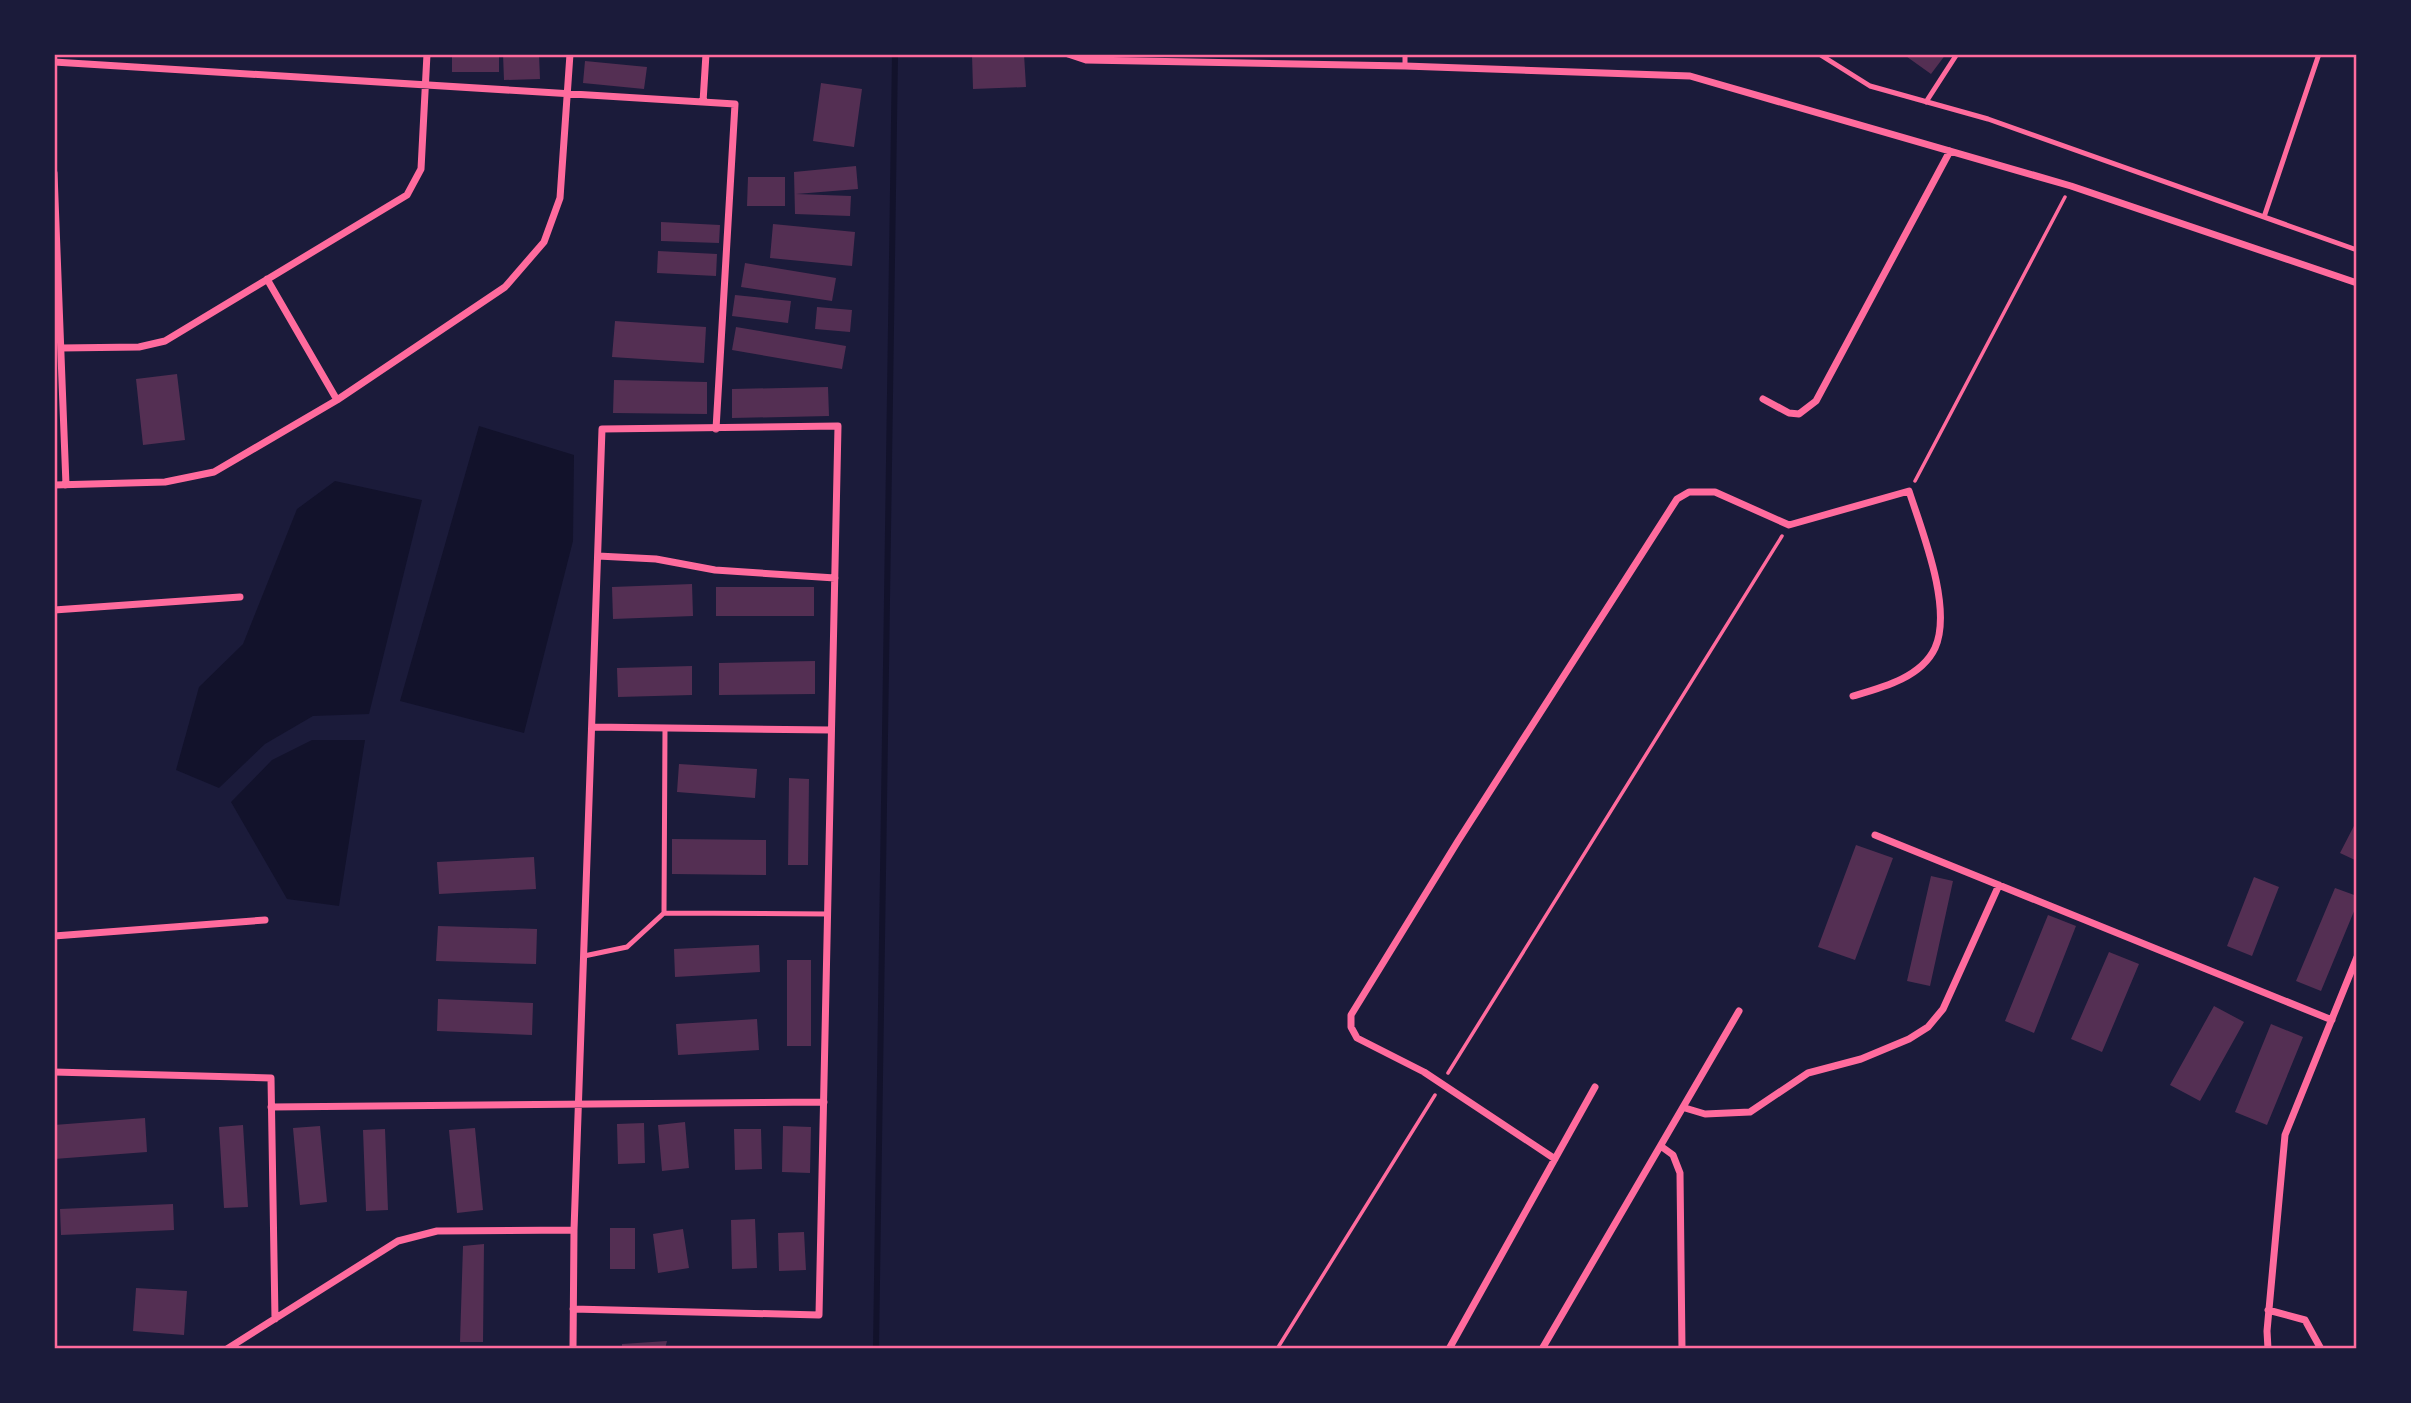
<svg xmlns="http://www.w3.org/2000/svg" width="2411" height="1403" viewBox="0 0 2411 1403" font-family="'IBM Plex Sans',sans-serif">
<rect width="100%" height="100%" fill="#1b1b3a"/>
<!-- water -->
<path fill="#12122b" d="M479 426 574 455 573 541 524 733 400 701Z
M335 481 422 500 369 714 313 716 265 744 219 788 176 770 199 687 243 644 297 509Z
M312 740H365L339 906 287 899 231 802 272 760Z"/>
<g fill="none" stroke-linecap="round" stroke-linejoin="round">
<!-- stream -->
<path stroke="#12122b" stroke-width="6" d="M876 1349 895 54"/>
</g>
<!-- building -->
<path fill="#542f53" d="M452 54H499V72H452Z
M503 54H539L540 79 504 80Z
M972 54H1024L1026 87 973 89Z
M1903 54H1946L1931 74Z
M585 61 647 67 644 89 583 83Z
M821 83 862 89 854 147 813 141Z
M856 166 858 189 796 194 851 196 850 216 795 214 794 172Z
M748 177H785V206H747Z
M661 222 720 225 719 243 661 241Z
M773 224 855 232 852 266 770 258Z
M658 251 717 254 716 276 657 273Z
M745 263 836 278 832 301 741 287Z
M735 295 791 301 788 323 732 316Z
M817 307 852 310 850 332 815 329Z
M615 321 706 327 704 363 612 357Z
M736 327 846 346 842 369 732 350Z
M177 374 185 440 143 445 136 379Z
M614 380 707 382V414L613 413Z
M828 387 829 416 732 418V389Z
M692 584 693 616 613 619 612 587Z
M716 587H814V616H716Z
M815 661V694L719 695V663Z
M692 666V695L618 697 617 668Z
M679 764 757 769 755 798 677 792Z
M789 778 809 779 808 865H788Z
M2357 820V861L2340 853Z
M672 839 766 840V875L672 874Z
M1856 845 1893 858 1855 960 1818 947Z
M534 857 536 889 439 894 437 862Z
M1931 876 1953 881 1930 986 1907 981Z
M2254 877 2279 887 2252 956 2227 946Z
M2335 888 2357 896V904L2321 991 2296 981Z
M2048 915 2076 926 2034 1033 2005 1021Z
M438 926 537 929 536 964 436 961Z
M759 945 760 972 675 977 674 949Z
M2109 952 2139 964 2102 1052 2071 1039Z
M787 960H811V1046H787Z
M438 999 533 1003 532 1035 437 1031Z
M2214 1006 2244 1022 2200 1101 2170 1085Z
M757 1019 759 1050 678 1055 676 1024Z
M2271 1024 2303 1037 2267 1125 2235 1112Z
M145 1118 147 1152 54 1159V1125Z
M685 1122 689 1168 662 1171 658 1125Z
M644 1123 645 1163 618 1164 617 1124Z
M243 1125 248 1207 224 1208 219 1127Z
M320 1126 327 1202 300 1205 293 1128Z
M783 1126 811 1127 810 1173 782 1172Z
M475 1128 483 1210 457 1213 449 1130Z
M385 1129 388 1210 366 1211 363 1130Z
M734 1129H761L762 1169 735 1170Z
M173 1204 174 1230 61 1235 60 1209Z
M755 1219 757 1268 732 1269 731 1220Z
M610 1228H635V1269H610Z
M683 1229 689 1268 658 1273 653 1234Z
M804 1232 806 1270 779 1271 778 1233Z
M484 1244 483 1342H460L463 1246Z
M136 1288 187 1291 184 1335 133 1331Z
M667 1341 665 1349H622V1344Z"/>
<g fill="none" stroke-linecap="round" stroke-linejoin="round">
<!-- path -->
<path stroke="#ff6b9d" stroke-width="3.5" d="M1915 481 2065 197
M1448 1073 1782 536
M1277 1349 1435 1095"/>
<!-- service -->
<path stroke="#ff6b9d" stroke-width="5" d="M1405 54V66
M1819 54 1870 86 1988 119 2357 250
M1926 102 1957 54
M2264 217 2319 54
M664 913 828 914
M584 956 627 947 664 913 665 729"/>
<!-- minor -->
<path stroke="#ff6b9d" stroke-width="7" d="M1068 54 1086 60 1405 66 1690 76 2071 186 2357 283
M54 62 735 104 716 429
M703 102 706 54
M54 173 66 485
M267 279 337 400
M61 348 139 347 165 341 407 195 421 169 427 54
M1763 399 1789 413 1799 414 1816 401 1950 151
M54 485 165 482 214 472 337 400 505 287 544 242 560 198 570 54
M598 556 656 559 715 570 835 578
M54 610 240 597
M592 727 831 730
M1875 835 2332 1020
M54 936 265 920
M54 1072 271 1078 275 1319
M271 1107 824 1102
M1685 1108 1705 1114 1750 1112 1808 1073 1861 1059 1909 1039 1928 1027 1943 1009 1999 885
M1662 1147 1673 1155 1680 1173 1682 1349
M1555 1159 1424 1072 1357 1038 1351 1027V1015L1458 841 1677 499 1689 492H1715L1789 525 1909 491C1922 531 1953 608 1935 648 1921 678 1881 688 1853 696
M2268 1310 2305 1320 2321 1349
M227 1349 398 1241 437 1231 574 1230
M573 1349 574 1230 602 429 838 426 819 1315 573 1309
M1449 1349 1595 1087
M1542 1349 1739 1011
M2268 1349 2267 1331 2285 1135 2357 957"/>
</g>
<!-- border -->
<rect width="2411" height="1403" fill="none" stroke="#1b1b3a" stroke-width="112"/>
<rect x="56" y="56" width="2299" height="1291" fill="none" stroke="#ff6b9d" stroke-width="2.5"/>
</svg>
